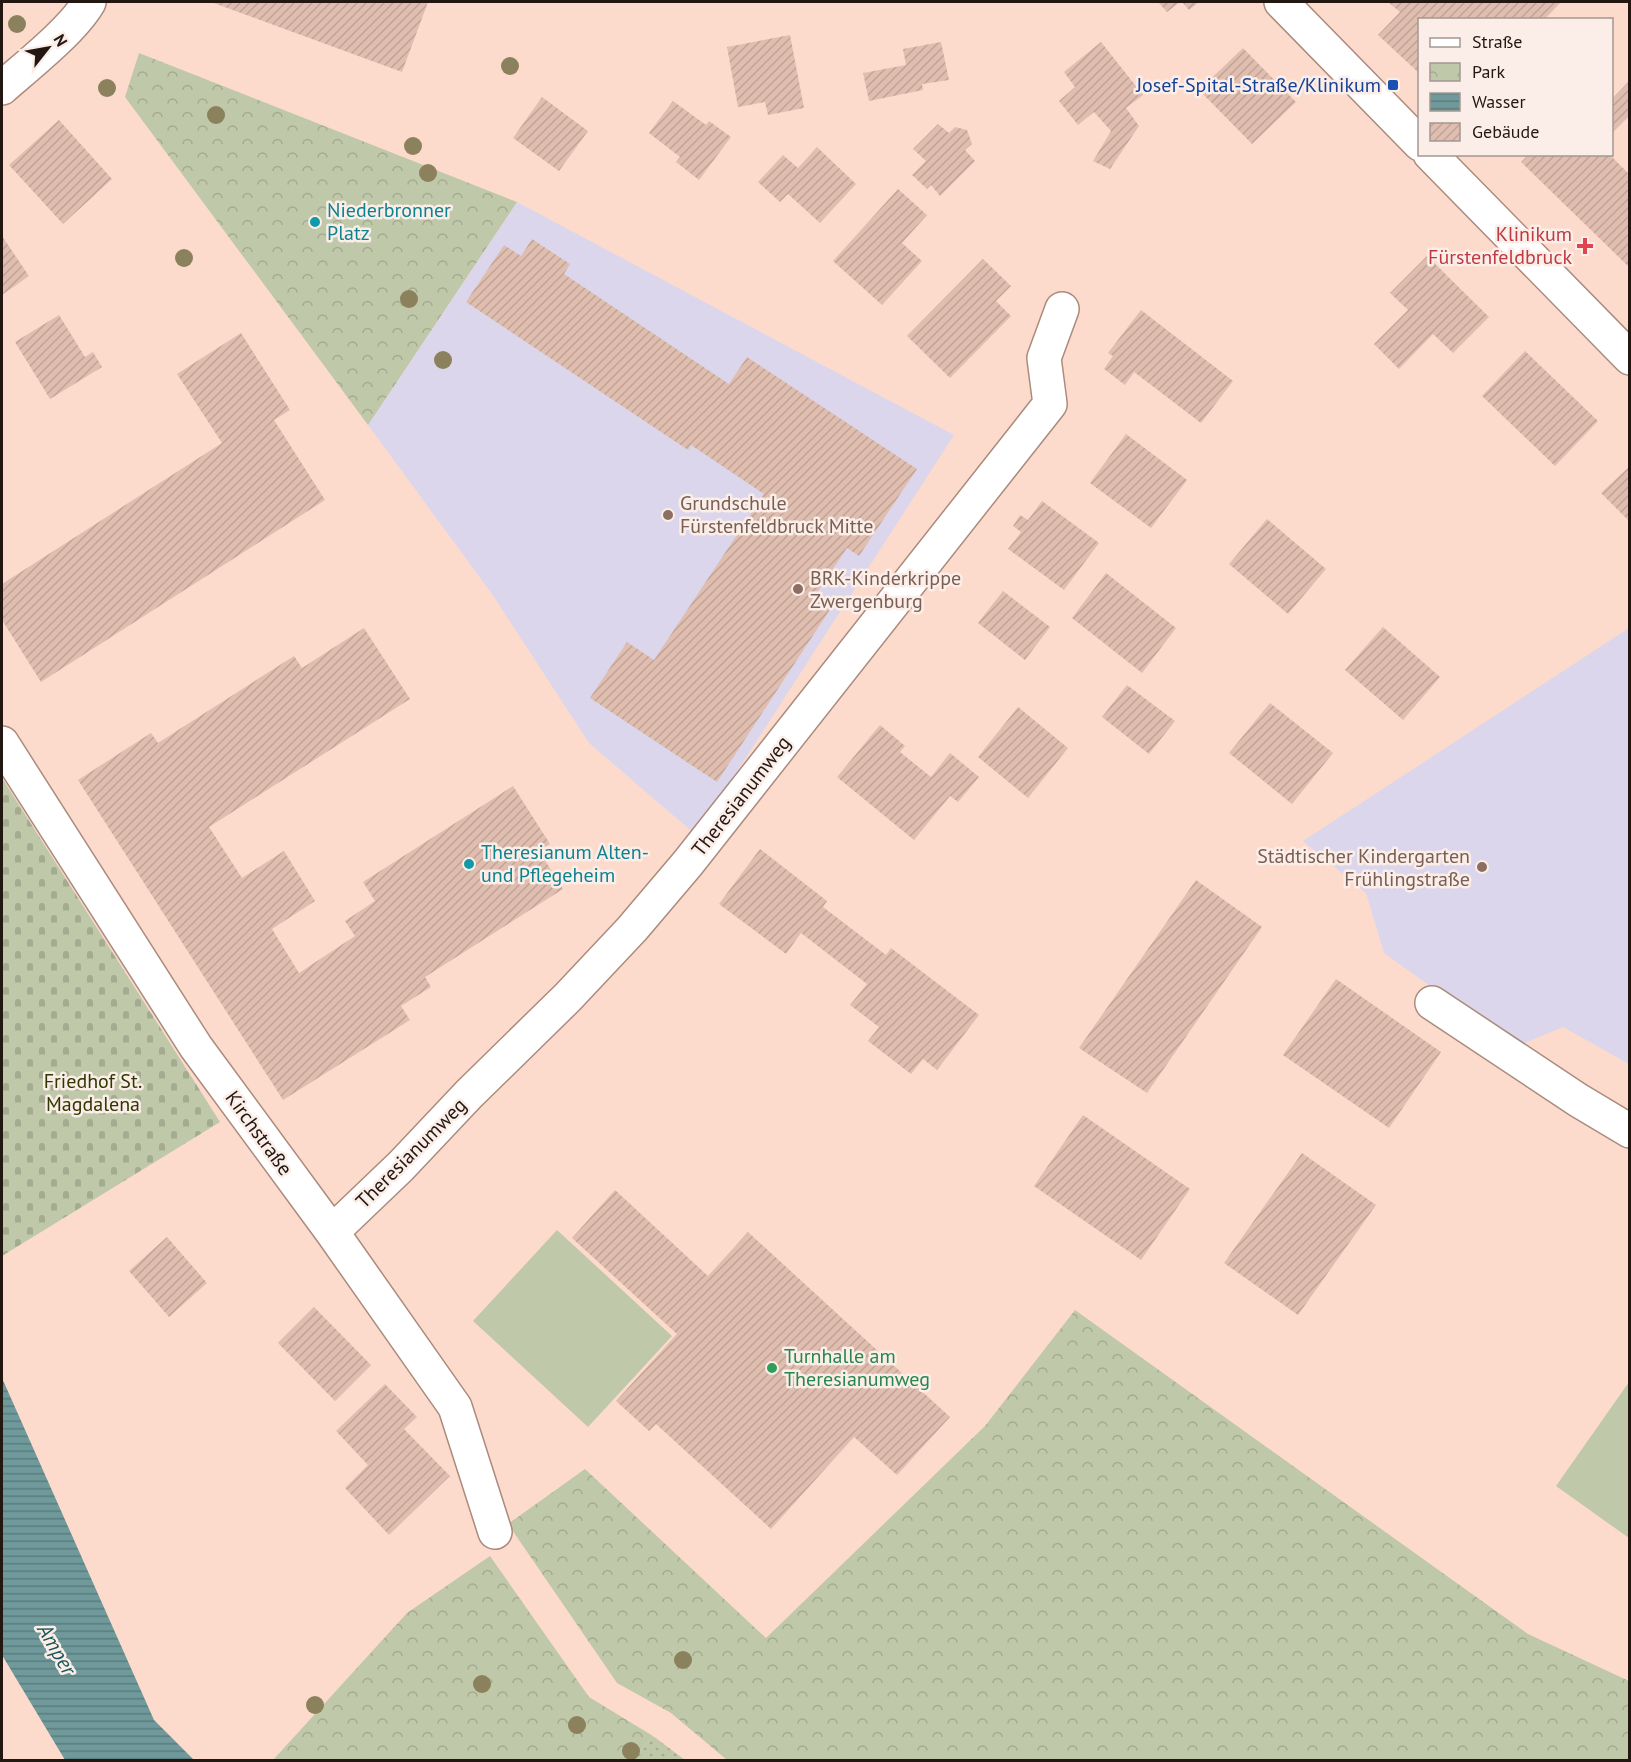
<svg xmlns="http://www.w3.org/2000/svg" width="1631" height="1762" viewBox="0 0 1631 1762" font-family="'PT Sans',sans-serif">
<defs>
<pattern id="cemetery-stones" width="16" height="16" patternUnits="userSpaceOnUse" patternTransform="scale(1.5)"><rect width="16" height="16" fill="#bfc8a9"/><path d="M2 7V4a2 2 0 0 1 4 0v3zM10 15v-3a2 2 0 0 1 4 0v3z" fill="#a4ab90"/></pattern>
<pattern id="park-crowns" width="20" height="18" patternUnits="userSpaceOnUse" patternTransform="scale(1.5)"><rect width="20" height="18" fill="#bfc8a9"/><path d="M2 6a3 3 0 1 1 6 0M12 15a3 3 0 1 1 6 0" fill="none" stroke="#a4ab90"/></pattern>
<pattern id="garden-dots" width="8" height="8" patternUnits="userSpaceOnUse" patternTransform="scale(1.5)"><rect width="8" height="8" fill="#bfc8a9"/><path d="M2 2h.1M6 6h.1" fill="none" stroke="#a4ab90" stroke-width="1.8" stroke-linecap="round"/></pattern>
<pattern id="water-rules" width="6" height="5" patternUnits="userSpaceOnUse" patternTransform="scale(1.5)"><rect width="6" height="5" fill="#6f999b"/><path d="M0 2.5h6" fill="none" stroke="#5b7c7d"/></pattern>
<pattern id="building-hatch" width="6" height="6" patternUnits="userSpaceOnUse" patternTransform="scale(1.5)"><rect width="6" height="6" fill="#e0beaf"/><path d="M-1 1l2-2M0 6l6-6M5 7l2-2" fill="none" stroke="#c0a396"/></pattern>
</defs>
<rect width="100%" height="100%" fill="#fddbcc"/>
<!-- education -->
<path fill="#dbd6ec" d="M517 202 954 435 696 835 589 743 492 594 368 425Z
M1629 628V1064L1563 1027 1515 1047 1384 953 1366 893 1303 841Z"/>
<!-- cemetery -->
<path fill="url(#cemetery-stones)" d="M2 778 220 1122 2 1256Z"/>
<!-- park -->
<path fill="url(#park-crowns)" d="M139 53 517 202 368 425 125 97Z
M1075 1310 1528 1634 1629 1681V1760H727L671 1713 617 1683 508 1524 585 1469 766 1638 985 1426Z
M490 1556 589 1697 653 1736 633 1760H273L407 1613Z"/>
<!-- garden -->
<path fill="url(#garden-dots)" d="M653 1736 685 1760H633Z"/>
<!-- pitch -->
<path fill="#bfc8a9" d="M557 1230 672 1336 588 1427 473 1321Z
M1629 1382V1538L1556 1486Z"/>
<!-- water -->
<path fill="url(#water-rules)" d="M2 1378 154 1720 194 1760H65L2 1655Z"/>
<!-- building -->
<path fill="url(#building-hatch)" d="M211 2H428L402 72Z
M1158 2H1180L1167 12Z
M1182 2H1199L1189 10Z
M1388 2H1561L1544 20H1420V74L1378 35 1400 12Z
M790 35 804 108 768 115 765 102 738 107 727 47Z
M941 42 949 80 922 84 923 90 869 101 863 73 906 65 903 49Z
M1101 42 1143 95 1126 108 1139 126 1110 169 1093 161 1111 131 1094 112 1078 125 1059 101 1075 87 1064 72Z
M1243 48 1296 102 1252 144 1199 90Z
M1630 80V115L1612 133V99Z
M542 97 588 131 559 171 513 138Z
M673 101 706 125 709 121 731 137 699 180 676 162 680 157 649 133Z
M59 120 112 179 63 224 9 165Z
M938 124 949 133 955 127 967 130 972 144 965 150 975 161 940 196 931 185 927 189 912 175 926 161 913 149Z
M817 147 856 184 820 223 788 194 780 202 758 182 783 155 798 168Z
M1529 154H1609L1630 175V268L1521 162Z
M898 189 927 215 902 243 922 261 882 305 833 261Z
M2 236 29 276 2 295Z
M532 239 570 264 564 274 729 384 747 357 917 469 859 556 847 548 814 597 831 608 717 782 590 698 627 642 654 660 764 494 691 445 688 450 466 302 504 245 521 256Z
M1427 256 1489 317 1453 353 1433 334 1399 369 1374 344 1408 310 1390 293Z
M983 259 1011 286 996 301 1011 316 950 378 907 336Z
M1141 310 1233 381 1201 423 1134 372 1125 385 1104 369 1113 356 1108 353Z
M59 315 85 357 93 352 102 367 50 399 15 342Z
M241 333 290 410 274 420 325 500 41 682 2 620V584L222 443 177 374Z
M1525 351 1598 421 1555 466 1482 396Z
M1126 434 1187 480 1151 528 1090 483Z
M1630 466V522L1601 493Z
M1042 501 1099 543 1064 590 1008 549 1021 532 1013 526 1020 515 1028 520Z
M1267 519 1326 569 1288 614 1229 564Z
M1106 573 1176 628 1142 673 1072 618Z
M1003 591 1050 627 1025 660 978 623Z
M1383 627 1440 677 1403 720 1345 670Z
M364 628 410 699 209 827 242 878 284 851 315 901 272 929 299 973 355 936 345 921 375 901 363 882 513 786 550 844 539 851 563 889 425 977 431 987 401 1006 410 1020 283 1100 78 780 151 733 158 743 294 656 302 668Z
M1127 685 1175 721 1149 754 1102 717Z
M1270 703 1333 753 1292 804 1229 753Z
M1018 707 1068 748 1028 798 978 757Z
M880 725 905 746 900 752 931 777 950 753 979 777 958 802 950 796 914 840 837 777Z
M760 849 827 901 823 907 886 955 891 948 979 1015 937 1070 923 1059 911 1074 868 1041 879 1027 850 1005 867 984 801 933 786 954 719 904Z
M1196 880 1262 927 1147 1093 1079 1048Z
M1336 979 1441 1052 1389 1128 1283 1055Z
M1083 1115 1190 1189 1141 1260 1034 1186Z
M1302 1153 1376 1205 1298 1315 1224 1263Z
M615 1190 708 1276 748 1232 950 1417 897 1475 854 1437 771 1529 656 1424 649 1431 616 1401 677 1334 572 1238Z
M167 1237 207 1283 169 1317 129 1271Z
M314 1307 371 1365 335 1401 278 1343Z
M385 1384 417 1417 404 1429 450 1476 389 1535 345 1488 368 1465 336 1431Z"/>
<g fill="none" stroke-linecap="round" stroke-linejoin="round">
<!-- minor casing -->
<g stroke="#aa8b7d" stroke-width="36">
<path id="minor" d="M1281 2 1420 144
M2 88C27 66 73 30 89 2
M1430 154 1630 358
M2 743 196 1047 332 1232 455 1407 495 1532
M1432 1003 1578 1100 1630 1131
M332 1232 401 1166 469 1094 568 997 632 929 688 863 1050 404 1044 358 1062 309"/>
</g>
<!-- minor -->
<use href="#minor" stroke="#fff" stroke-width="33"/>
</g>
<!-- trees -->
<g fill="#8b815c">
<circle cx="17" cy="24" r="9"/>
<circle cx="510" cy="66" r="9"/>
<circle cx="107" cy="88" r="9"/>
<circle cx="216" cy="115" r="9"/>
<circle cx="413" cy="146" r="9"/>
<circle cx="428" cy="173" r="9"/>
<circle cx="184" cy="258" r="9"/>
<circle cx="409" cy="299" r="9"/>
<circle cx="443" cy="360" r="9"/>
<circle cx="683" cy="1660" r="9"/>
<circle cx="482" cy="1684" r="9"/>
<circle cx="315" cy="1705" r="9"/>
<circle cx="577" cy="1725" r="9"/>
<circle cx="631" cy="1751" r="9"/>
</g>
<!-- markers -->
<rect fill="#1a4fb4" stroke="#fbede7" stroke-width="2" x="1387" y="79" width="12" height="12" rx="3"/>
<g fill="#0f9aa8" stroke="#fbede7" stroke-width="2">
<circle cx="315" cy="222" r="6"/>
<circle cx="469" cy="864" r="6"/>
</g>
<path fill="#e0444e" stroke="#fbede7" stroke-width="2" d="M1582 237h6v6h6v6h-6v6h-6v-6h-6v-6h6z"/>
<g fill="#8d6e63" stroke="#fbede7" stroke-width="2">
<circle cx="668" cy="515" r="6"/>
<circle cx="798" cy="589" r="6"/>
<circle cx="1482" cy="867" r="6"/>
</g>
<circle fill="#2e9e5b" stroke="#fbede7" stroke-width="2" cx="772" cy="1368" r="6"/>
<g text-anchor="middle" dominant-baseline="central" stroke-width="5" stroke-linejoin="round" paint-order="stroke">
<!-- transit labels -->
<g font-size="20" fill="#164399" stroke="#fbede7" text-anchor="end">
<text x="1381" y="85">Josef-Spital-Straße/Klinikum</text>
</g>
<!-- culture labels -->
<g font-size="20" fill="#0d838f" stroke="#fbede7" text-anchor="start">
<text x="327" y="210">Niederbronner<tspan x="327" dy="23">Platz</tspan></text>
<text x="481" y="852">Theresianum Alten-<tspan x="481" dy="23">und Pflegeheim</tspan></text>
</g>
<!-- health labels -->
<g font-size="20" fill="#be3a42" stroke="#fbede7" text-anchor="end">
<text x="1572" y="234">Klinikum<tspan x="1572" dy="23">Fürstenfeldbruck</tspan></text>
</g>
<!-- education labels -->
<g font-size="20" fill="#785e54" stroke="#fbede7" text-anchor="start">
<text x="680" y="503">Grundschule<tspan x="680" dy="23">Fürstenfeldbruck Mitte</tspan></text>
<text x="810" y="578">BRK-Kinderkrippe<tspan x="810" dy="23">Zwergenburg</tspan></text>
<text x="1470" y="856" text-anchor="end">Städtischer Kindergarten<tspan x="1470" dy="23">Frühlingstraße</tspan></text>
</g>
<!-- street labels -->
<g font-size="20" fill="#231712" stroke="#fbede7">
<text transform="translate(741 796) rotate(-52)">Theresianumweg</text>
<text transform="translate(259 1133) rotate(54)">Kirchstraße</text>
<text transform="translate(411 1153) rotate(-45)">Theresianumweg</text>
</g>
<!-- park labels -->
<g font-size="20" fill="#2e3800" stroke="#fbede7">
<text x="93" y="1081">Friedhof St.<tspan x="93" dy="23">Magdalena</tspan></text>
</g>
<!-- leisure labels -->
<g font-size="20" fill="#27864d" stroke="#fbede7" text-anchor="start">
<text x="784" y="1356">Turnhalle am<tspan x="784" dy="23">Theresianumweg</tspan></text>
</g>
<!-- water labels -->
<g font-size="21" font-style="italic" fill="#195559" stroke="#fbede7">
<text transform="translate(57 1649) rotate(60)">Amper</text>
</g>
</g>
<!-- border -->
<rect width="1631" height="1762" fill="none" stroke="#231712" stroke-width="6"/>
<!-- legend -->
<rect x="1418" y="18" width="195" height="138" fill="#fbede7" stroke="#a59792" stroke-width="1.5"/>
<rect x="1430" y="38" width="30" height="9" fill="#ffffff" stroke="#a59792" stroke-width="1.5"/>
<text x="1472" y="48" font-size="18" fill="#231712">Straße</text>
<rect x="1430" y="63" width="30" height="18" fill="url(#park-crowns)" stroke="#a59792" stroke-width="1.5"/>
<text x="1472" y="78" font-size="18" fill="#231712">Park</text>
<rect x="1430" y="93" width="30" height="18" fill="url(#water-rules)" stroke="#a59792" stroke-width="1.5"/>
<text x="1472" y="108" font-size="18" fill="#231712">Wasser</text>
<rect x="1430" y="123" width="30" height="18" fill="url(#building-hatch)" stroke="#a59792" stroke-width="1.5"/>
<text x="1472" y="138" font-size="18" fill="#231712">Gebäude</text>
<!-- north arrow -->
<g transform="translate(48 48) rotate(59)" stroke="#fbede7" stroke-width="4.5" paint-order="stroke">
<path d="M0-4.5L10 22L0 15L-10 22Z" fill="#231712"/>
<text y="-9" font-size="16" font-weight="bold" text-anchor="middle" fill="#231712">N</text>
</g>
</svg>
